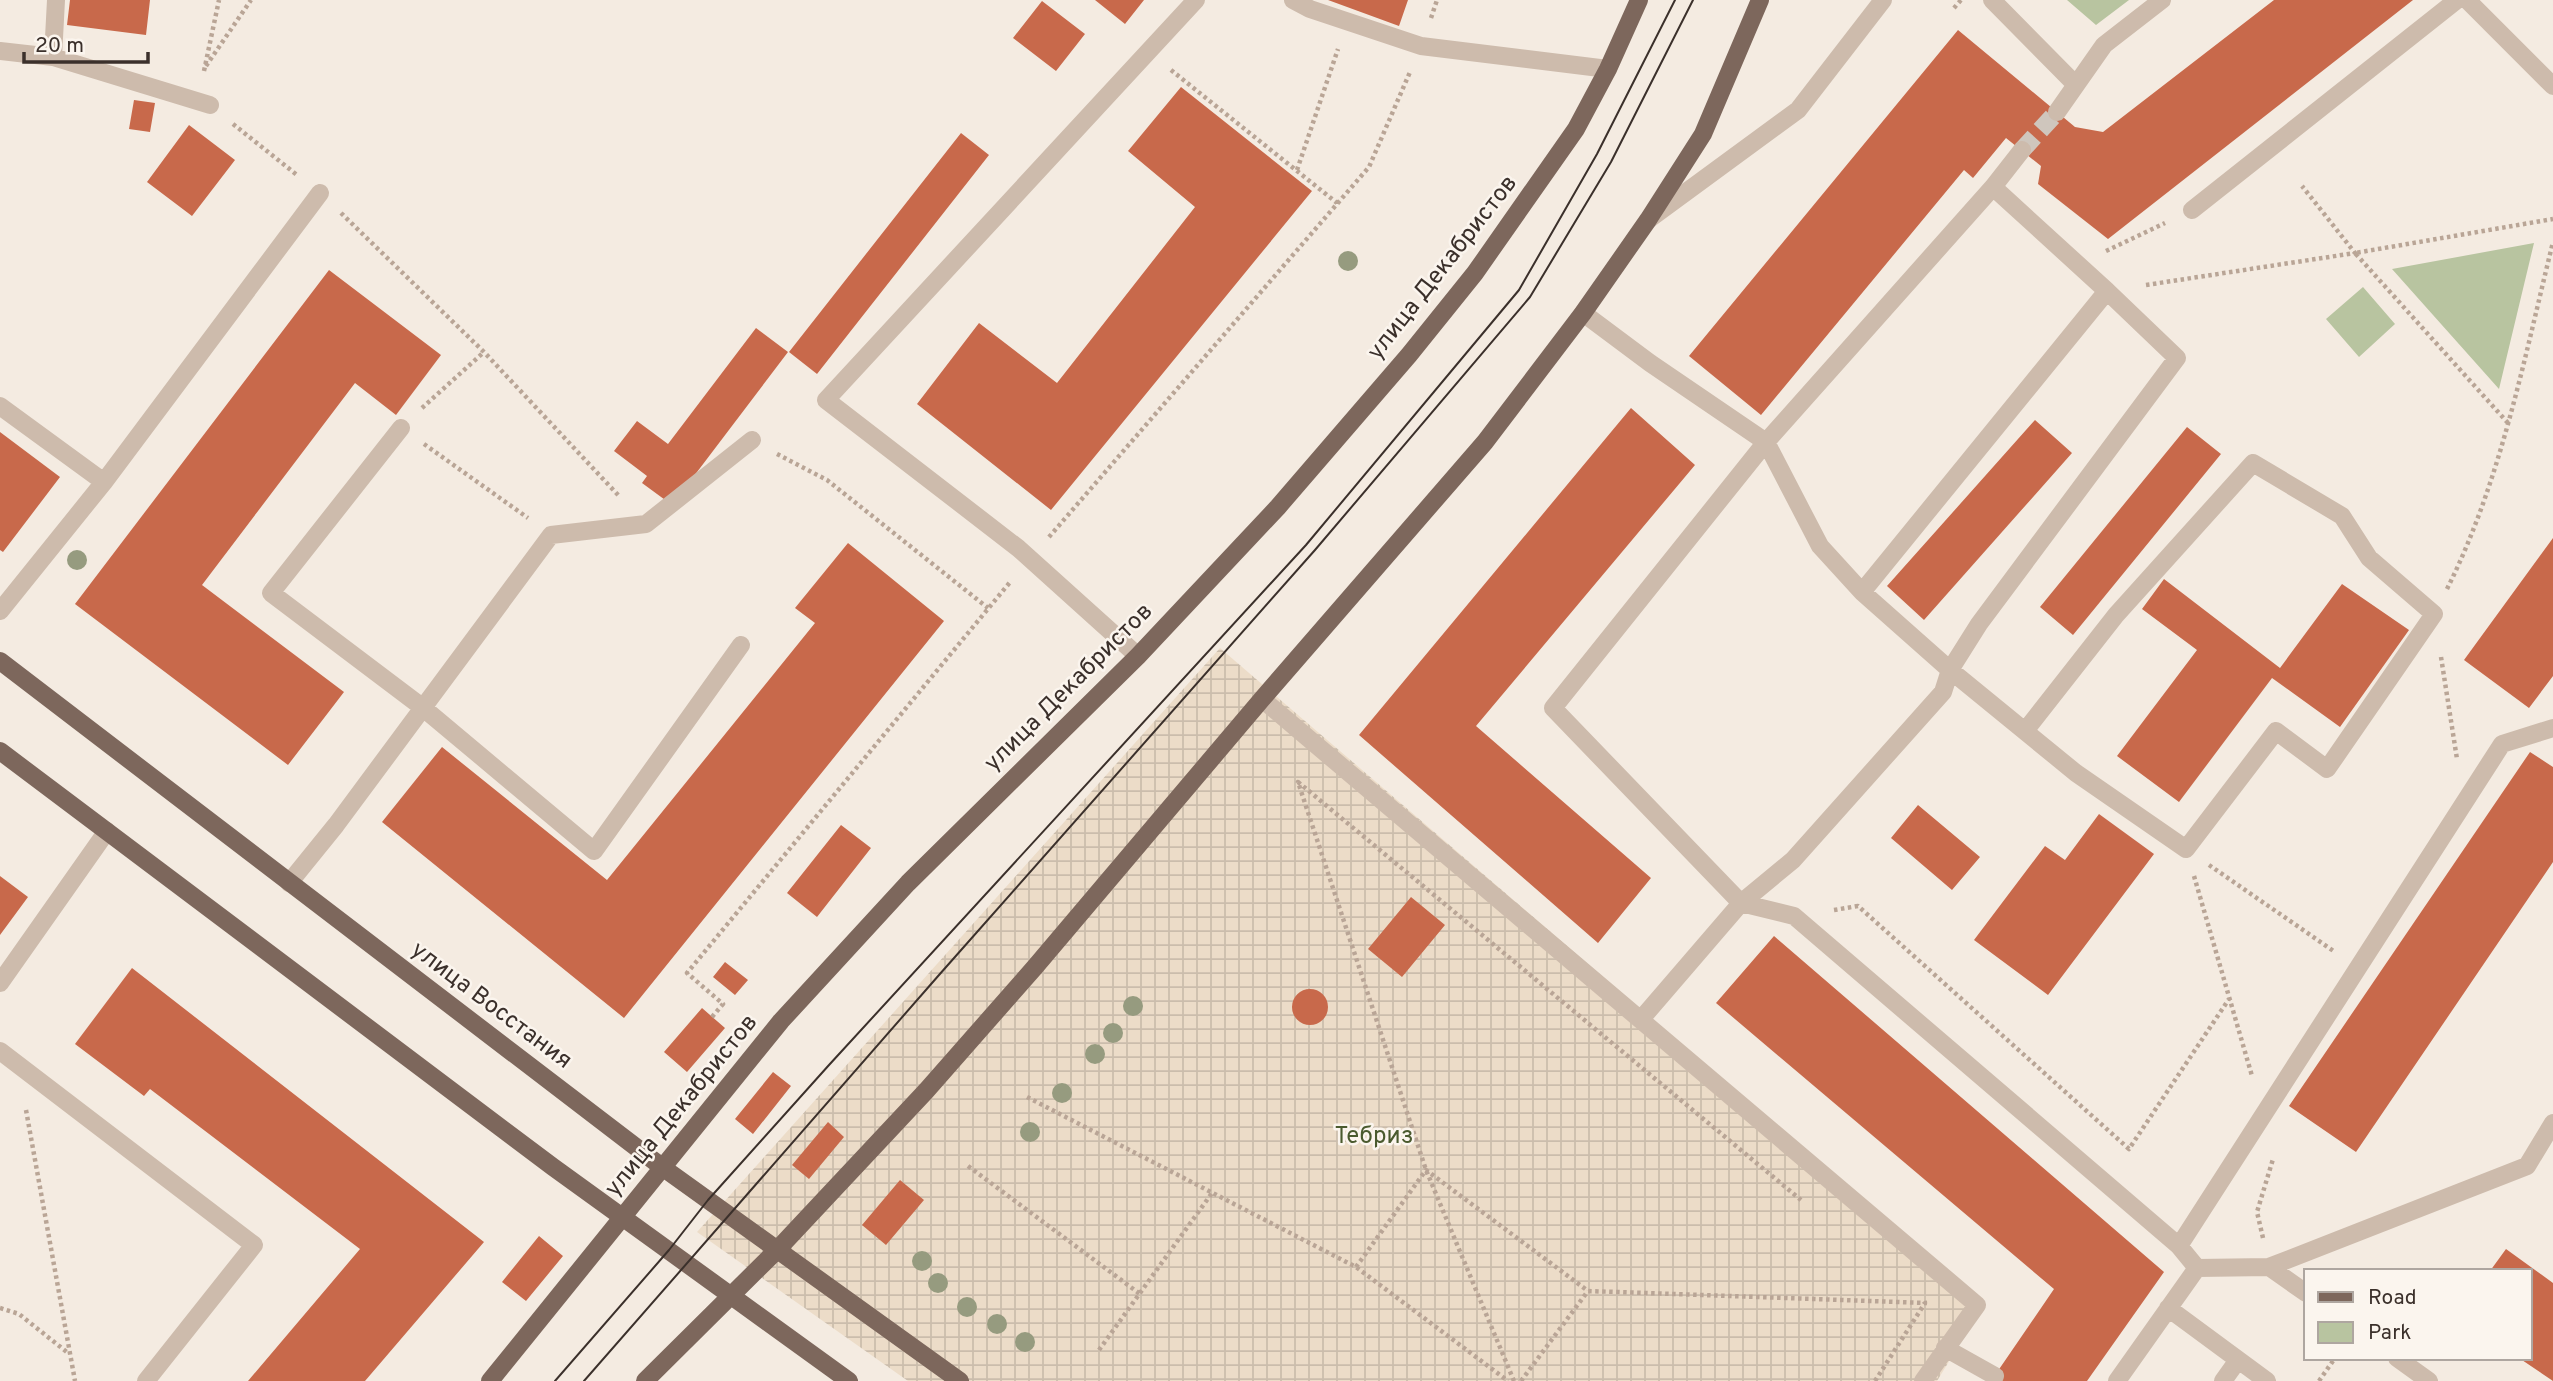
<svg xmlns="http://www.w3.org/2000/svg" width="2553" height="1381" viewBox="0 0 2553 1381" font-family="Overpass,sans-serif">
<defs>
<pattern id="plaza-grid" width="8" height="8" patternUnits="userSpaceOnUse" patternTransform="scale(1.75)"><rect width="8" height="8" fill="#ecdcc8"/><path d="M0 4h8M4 0v8" fill="none" stroke="#cbbdac"/></pattern>
</defs>
<rect width="100%" height="100%" fill="#f4ebe1"/>
<!-- park -->
<path fill="#b8c4a0" d="M2067 0H2129L2096 25Z
M2534 243 2499 389 2392 269Z
M2363 287 2395 324 2359 357 2326 319Z"/>
<!-- plaza -->
<path fill="url(#plaza-grid)" d="M1220 648 1984 1304 1937 1381H908L697 1232Z"/>
<!-- building -->
<path fill="#c8694b" d="M70 0H150L146 35 67 25Z
M1095 0H1144L1125 24Z
M1328 0H1408L1399 26Z
M2274 0H2413L2108 239 2038 184 2041 166 2006 138 1973 178 1964 170 1761 415 1689 356 1958 30 2075 127 2103 132Z
M1042 1 1085 34 1056 71 1013 38Z
M1181 87 1312 191 1051 510 917 404 979 323 1057 383 1195 207 1128 151Z
M134 100 155 103 150 132 129 129Z
M189 125 235 160 192 216 147 182Z
M961 133 989 155 817 374 789 352Z
M329 270 441 355 396 415 355 383 202 585 344 692 288 765 75 604Z
M756 328 788 352 672 505 642 483 647 476 614 451 637 421 668 444Z
M1631 408 1695 465 1476 726 1651 878 1598 943 1359 735Z
M2035 420 2072 453 1924 620 1887 586Z
M2187 427 2221 454 2073 635 2040 607Z
M0 432 60 477 3 552 0 550Z
M2553 538V676L2529 708 2464 660Z
M848 543 944 621 624 1018 382 822 442 747 607 880 815 623 795 608Z
M2164 579 2280 668 2342 584 2409 630 2340 727 2272 678 2179 802 2117 756 2197 650 2142 609Z
M2530 752 2553 767V862L2356 1152 2289 1106Z
M1918 805 1980 857 1952 890 1891 838Z
M2099 814 2154 854 2048 995 1974 940 2045 846 2065 860Z
M841 825 871 848 817 917 787 893Z
M0 876 28 897 0 935Z
M1411 897 1445 925 1402 977 1368 949Z
M1774 936 2164 1272 2087 1381H1991L2054 1289 1716 1003Z
M725 962 748 980 735 995 713 977Z
M132 968 484 1242 365 1381H248L360 1249 150 1089 144 1096 75 1044Z
M1292 1007a18 18 0 1 1 36 0a18 18 0 1 1-36 0Z
M702 1008 725 1028 687 1072 664 1052Z
M773 1072 791 1086 753 1134 735 1119Z
M828 1122 844 1137 809 1179 792 1165Z
M900 1180 924 1200 886 1245 862 1225Z
M539 1236 563 1256 526 1301 502 1282Z
M2506 1249 2553 1283V1381L2519 1358H2530V1271H2490Z"/>
<g fill="none" stroke-linecap="round" stroke-linejoin="round">
<!-- minor-tunnel -->
<path stroke="#cfc6bd" stroke-width="18" stroke-dasharray="18 9" stroke-linecap="butt" d="M2022 150 2057 112"/>
<!-- path -->
<path stroke="#b9a596" stroke-width="4.5" stroke-dasharray="3.5 3.5" stroke-linecap="butt" d="M1954 8 1961 0
M1431 18 1437 0
M206 66 251 0
M1171 70 1337 203
M204 71 219 0
M233 124 297 175
M1297 170 1338 49
M341 213 484 352 619 496
M2106 251 2165 223
M2146 285 2355 253 2302 186
M422 408 484 352
M2508 423 2355 253 2553 219
M424 444 528 518
M777 454 827 480 988 608
M1049 537 1369 167 1410 72
M2447 589C2501 481 2524 359 2553 242
M2441 657 2457 759
M2209 865 2335 952
M2194 876 2252 1076
M1834 910 1858 906 2129 1149 2229 999
M712 1017 723 1004 687 973 1011 581
M1027 1097 1356 1267 1508 1381
M26 1110 75 1381
M968 1166 1140 1294
M2263 1238 2257 1212 2273 1159
M1356 1267 1426 1170 1588 1291 1927 1303
M0 1308 19 1314 68 1353
M1099 1350 1212 1193
M1514 1381 1426 1170 1298 782 1801 1200
M1521 1381 1588 1291
M1875 1381 1925 1303 1924 1301
M2319 1381 2335 1358"/>
<!-- minor -->
<path stroke="#cdbbac" stroke-width="18" d="M1293 0 1310 9 1421 46 1608 69
M1992 0 2075 84
M2467 0 2553 86
M0 51 53 57 210 105
M53 57 56 0
M2057 112 2104 45 2162 0
M2022 150 1993 187 1766 442 1553 708 1741 903 1794 916 2179 1246 2197 1268 2117 1381
M2192 210 2457 0
M1648 220 1798 110 1883 0
M1583 313 1650 363 1766 442 1820 546 1862 592 1950 670 1943 692 1793 860 1741 903 1642 1018
M0 406 104 482
M401 428 271 593 422 707 594 851 741 645
M1862 592 2107 291 1993 187
M0 611 104 482 320 193
M1138 656 1018 548 826 400 1196 0
M1262 699 1977 1305 1923 1381
M2025 731 2116 615 2253 463 2342 516 2369 558 2434 614 2327 769 2276 731 2186 849 2076 773 1950 670 1979 624 2177 358 2107 291
M289 883 336 825 551 535 646 524 752 440
M0 983 107 831
M0 1051 254 1245 146 1381
M2179 1246 2502 744 2553 728
M2269 1267 2306 1293
M2197 1268 2269 1267 2527 1166 2553 1123
M2168 1308 2267 1381
M1945 1348 1995 1376
M2397 1358 2429 1381
M2223 1381 2238 1360"/>
<!-- major -->
<path stroke="#7d675c" stroke-width="18" d="M0 661 662 1167 960 1381
M0 751 553 1167 849 1381
M490 1381 781 1021 908 883 1138 656 1278 507 1409 355 1475 273 1576 129 1608 69 1639 0
M645 1381 777 1250 926 1091 1035 967 1262 699 1485 442 1583 313 1648 220 1703 134 1760 0"/>
<!-- tram -->
<path stroke="#3b302b" stroke-width="2" d="M555 1381 669 1250 708 1200 829 1065 1306 545 1519 290 1597 154 1675 0
M584 1381 939 975 1315 550 1530 297 1611 162 1693 0"/>
</g>
<!-- trees -->
<g fill="#969b7f">
<circle cx="1348" cy="261" r="10"/>
<circle cx="77" cy="560" r="10"/>
<circle cx="1133" cy="1006" r="10"/>
<circle cx="1113" cy="1033" r="10"/>
<circle cx="1095" cy="1054" r="10"/>
<circle cx="1062" cy="1093" r="10"/>
<circle cx="1030" cy="1132" r="10"/>
<circle cx="922" cy="1261" r="10"/>
<circle cx="938" cy="1283" r="10"/>
<circle cx="967" cy="1307" r="10"/>
<circle cx="997" cy="1324" r="10"/>
<circle cx="1025" cy="1342" r="10"/>
</g>
<g text-anchor="middle" dominant-baseline="central" stroke-width="5" stroke-linejoin="round" paint-order="stroke">
<!-- street labels -->
<g font-size="24" fill="#3b302b" stroke="#fbf5ee">
<text transform="translate(1443 268) rotate(-52)">улица Декабристов</text>
<text transform="translate(1069 688) rotate(-45)">улица Декабристов</text>
<text transform="translate(491 1006) rotate(37)">улица Восстания</text>
<text transform="translate(682 1106) rotate(-51)">улица Декабристов</text>
</g>
<!-- park labels -->
<g font-size="24" fill="#4a5a2e" stroke="#fbf5ee">
<text x="1374" y="1137">Тебриз</text>
</g>
</g>
<!-- legend -->
<rect x="2304" y="1269" width="228" height="91" fill="#fbf5ee" stroke="#aea6a0" stroke-width="2"/>
<rect x="2318" y="1292" width="35" height="10" fill="#7d675c" stroke="#aea6a0" stroke-width="2"/>
<text x="2368" y="1304" font-size="21" fill="#3b302b">Road</text>
<rect x="2318" y="1322" width="35" height="21" fill="#b8c4a0" stroke="#aea6a0" stroke-width="2"/>
<text x="2368" y="1339" font-size="21" fill="#3b302b">Park</text>
<!-- scale -->
<path d="M24 52v10h124v-10" fill="none" stroke="#3b302b" stroke-width="3.5"/>
<text x="35" y="52" font-size="21" fill="#3b302b" stroke="#fbf5ee" stroke-width="5" paint-order="stroke">20 m</text>
</svg>
